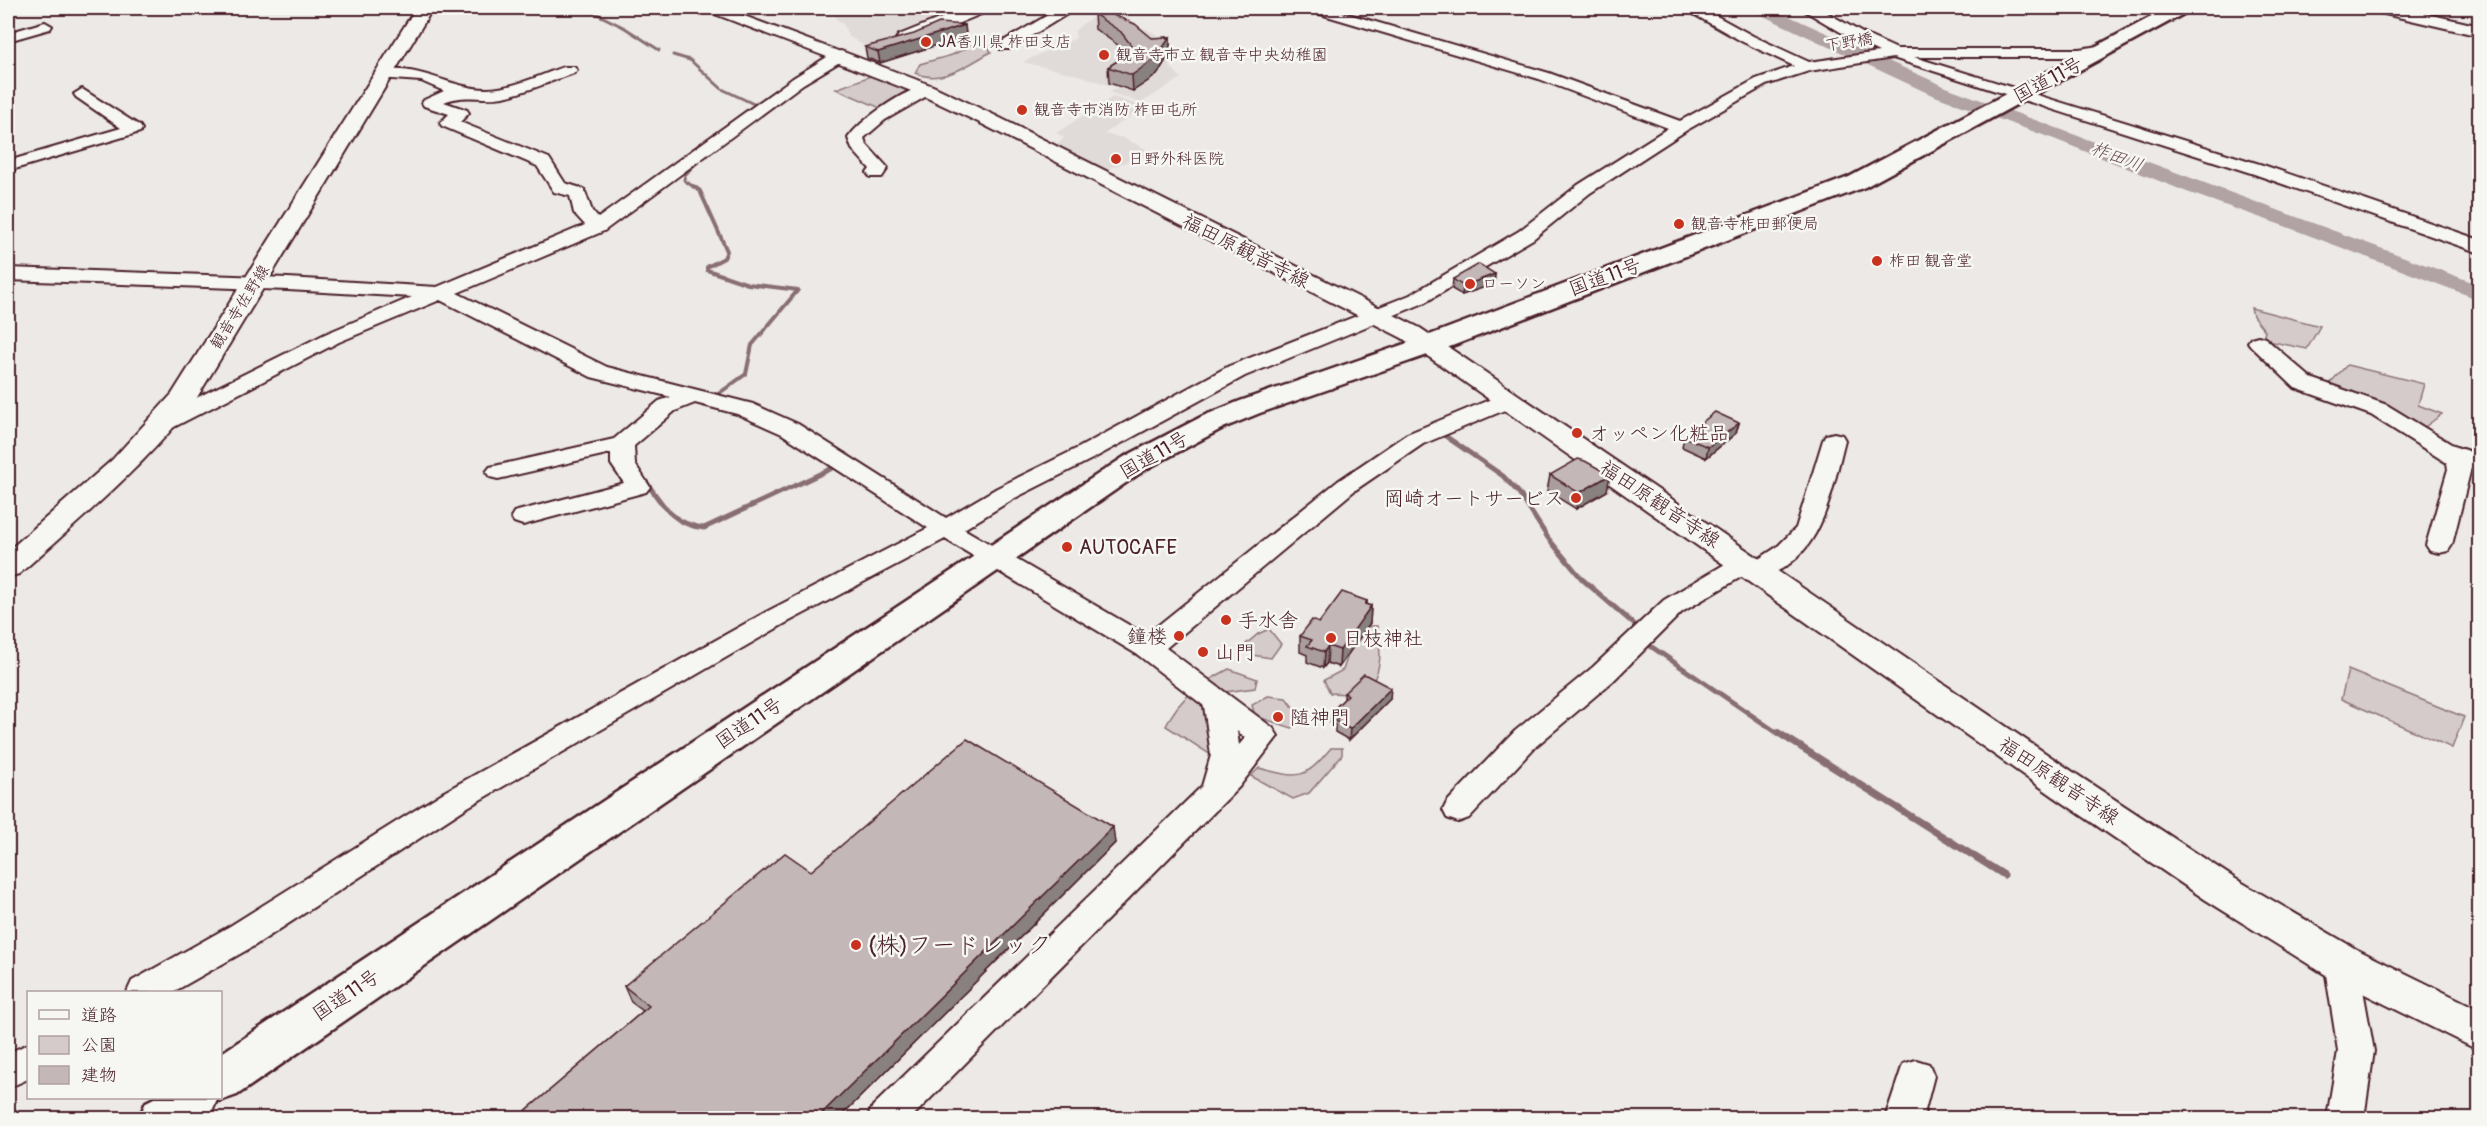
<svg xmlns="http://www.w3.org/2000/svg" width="2487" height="1126" viewBox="0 0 2487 1126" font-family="Pangolin,'Klee One',sans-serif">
<rect width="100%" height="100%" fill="#ece9e6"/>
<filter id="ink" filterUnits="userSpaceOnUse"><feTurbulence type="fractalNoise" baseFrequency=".0167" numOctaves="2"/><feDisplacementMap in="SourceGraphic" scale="12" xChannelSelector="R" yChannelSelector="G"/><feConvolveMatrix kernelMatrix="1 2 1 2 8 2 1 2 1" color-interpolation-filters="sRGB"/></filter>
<g filter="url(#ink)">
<!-- built -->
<path fill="#e0dad8" d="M834 8H969L919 31 865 46 848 36 844 25 836 19Z
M1106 10 1160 36 1168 50 1171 60 1169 65 1181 78 1141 103 1109 92 1118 88 1078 75 1023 62 1076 38 1075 31 1082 24Z
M1113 97 1144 107 1104 134 1123 138 1152 152 1102 171 1053 147 1065 137 1056 133Z"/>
<!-- green -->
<path fill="#d4cbca" stroke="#8f757a" stroke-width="1.5" d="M984 39 991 52C967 65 943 85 915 73L920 64 952 55Z
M873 75 915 94 885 110 836 89Z
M2251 308 2320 326 2307 349 2263 340 2265 331 2253 316Z
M2347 365 2424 384 2418 405 2442 414 2421 430 2326 387Z
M1364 626H1377C1382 656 1382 669 1366 695L1330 693 1324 680 1343 670 1352 643Z
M1269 629 1281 644 1271 658 1252 655 1245 645 1258 634Z
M1229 669 1257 679 1255 688 1203 695 1214 757 1166 726C1179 697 1202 683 1229 669Z
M2348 670 2464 717 2452 748 2341 699Z
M1268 696 1286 698 1296 711V724L1292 728 1255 716 1252 705Z
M1331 748H1342V755L1309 793 1293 799 1251 776 1259 768C1300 779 1304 780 1331 748Z"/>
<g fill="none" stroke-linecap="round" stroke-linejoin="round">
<!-- stream-far3 -->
<path stroke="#886e73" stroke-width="3" d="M589 10 625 28 659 50
M673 55 690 60 722 89 758 106
M695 188 684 180 685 175 699 160"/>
<!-- stream-far2 -->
<path stroke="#886e73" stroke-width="4" d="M693 186 700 191 727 251 724 258 707 267V270L748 284 798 290 752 345 746 374 714 397"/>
<!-- stream-far1 -->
<path stroke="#886e73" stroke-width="5" d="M1441 433 1503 476 1519 493 1548 538 1582 579 1635 625
M647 483C663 506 674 525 704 528L839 465
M1646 643 1779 734"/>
<!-- stream -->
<path stroke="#886e73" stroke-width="7" d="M1777 732 2004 875"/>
<!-- river -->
<path fill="#b1a2a3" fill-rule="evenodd" d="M1751 8H1771L1946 87 2480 285V300L2287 227 2187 192 2054 139 1932 95 1753 11Z"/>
<!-- minor casing -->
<g stroke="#4a1f2b" stroke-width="4">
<path id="minor" d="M705 8H723L846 54 848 57 803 84 604 231 457 293 607 367 753 404 798 424 946 518 997 488 1080 447 1229 366 1410 295 1519 231 1578 185 1668 128 1539 79 1310 11 1308 8H1328L1549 73 1680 121 1756 79 1794 66 1743 42 1688 11 1686 8H1702L1753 36 1809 62 1879 52 1854 40 1805 11 1803 8H1819L1864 34 1897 49H2079L2105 45 2112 49 2110 52 2079 57H1914L2266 166 2480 240V253L2254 174 1893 58 1809 71 1766 85 1687 130 1590 193 1533 239 1424 303 1245 376 1096 457 1015 498 964 529 1146 635 1338 481 1407 434 1501 395 1509 393 1517 395 1520 400 1517 405 1423 444 1354 491 1166 648 1273 728 1278 736 1239 787 911 1118H867L873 1106 1202 786 1211 755 1204 706 1138 655 945 539 784 624 466 808 254 946 173 992H127L132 981 230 926 444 792 766 612 928 528 782 434 737 414 695 403 675 411 634 446 635 464 650 487 646 492 523 525 514 522 511 517 514 512 624 483 611 464V453L498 479 490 477 486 472 490 467 614 439 659 401 671 397 591 377 440 300 339 342 172 428 164 430 156 428 153 423 156 418 325 334 412 297 288 290 8 280V268L288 278 437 287 585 225 574 213 570 196 554 192 537 166 442 126 440 123 449 114 424 106 422 103 424 100 444 91 421 81 378 78 375 75 378 72C416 62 450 89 487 89 512 89 540 75 564 67H574L577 70 574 73C551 81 527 92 503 97 481 101 466 93 444 102L467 110 469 113 460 122 549 158 565 183 584 189 592 211 598 218 793 78 827 57 707 11ZM1237 731 1245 738 1239 745Z
M1047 8H1068L1072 11 1010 49H1000L998 46 1000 43 1053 12Z
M45 22 52 26 50 29 8 41V33Z
M926 85 932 87 934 90 932 93 885 120 864 138 866 144 888 168 882 177H870L867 173 870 169 852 149 848 138C861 119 903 91 926 85Z
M82 89 140 126 142 129 140 132 8 171V161L121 128 76 97 74 94Z
M2258 336 2265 338 2311 378 2387 405 2456 447 2480 455V470L2471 468 2452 545 2448 551 2439 553 2430 551 2426 545 2448 469 2447 463 2371 415 2295 388 2251 346 2248 342 2251 338Z
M1834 433 1842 435 1845 440C1830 496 1823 562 1757 579L1746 574 1682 612 1613 681 1535 747 1469 818 1458 822 1447 818 1443 810 1447 802 1515 731 1593 667 1664 600 1737 557 1746 555 1755 557 1757 560 1777 547 1796 528 1823 440 1826 435Z
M2341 948 2353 952 2358 962 2374 1051 2364 1118H2327L2338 1051 2324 962 2329 952Z
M28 1044V1079L8 1088V1053Z
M1916 1060 1929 1064 1934 1076 1923 1118H1885L1903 1064Z"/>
</g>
<!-- major casing -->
<g stroke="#4a1f2b" stroke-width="4">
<path id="major" d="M416 8H433L193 404C142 468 80 520 19 574L8 577V551L112 460 172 394Z
M966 8H989L986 12 911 43H899L896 39 899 35Z
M2374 8H2402L2480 26V36L2376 12Z
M841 51 933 86 992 114 1420 328 2082 778 2234 878 2356 949 2480 1010V1051L2326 975 2206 900 2056 798 1402 338 978 122 919 94 834 61 832 57 834 53Z"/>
</g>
<!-- highway casing -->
<g stroke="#4a1f2b" stroke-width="5">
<path id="highway" d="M2168 8H2190L2187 12 1865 187 1439 351 1260 413 1223 428 1146 469 237 1095 220 1101 217 1100 211 1113 203 1118H139L146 1102 154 1098H220V1054L1124 457 1203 416 1240 401 1419 339 1849 177Z"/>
</g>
<!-- minor -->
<use href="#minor" fill="#f6f6f2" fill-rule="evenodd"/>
<!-- major -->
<use href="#major" fill="#f6f6f2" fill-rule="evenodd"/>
<!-- highway -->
<use href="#highway" fill="#f6f6f2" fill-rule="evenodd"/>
</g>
<!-- wall -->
<path fill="#a99d9d" stroke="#4a1f2b" stroke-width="1.5" d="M1094 14 1152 38 1170 37V53L1157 75 1133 91 1109 83 1108 67 1119 60 1125 52 1122 48 1095 29Z
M965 25 966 36 880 63 867 58 865 47Z
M1495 274 1494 284 1462 295 1452 289 1453 279Z
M1739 423 1736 433 1706 458 1682 447 1684 437Z
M1550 475 1607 491 1576 509 1547 491Z
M1367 601V605L1371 606 1370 623 1339 667 1327 663 1323 668 1307 662V655L1300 652V636Z
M1344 693 1390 699 1349 740 1335 732V725L1330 723 1331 712 1344 699Z
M1115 843 838 1119H516L643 1011 631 1002 624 986 811 871Z"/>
<!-- shaded-wall -->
<path fill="#898080" stroke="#4a1f2b" stroke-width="1.5" d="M965 25 966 36 880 63 878 52Z
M1170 37V53L1157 75 1133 91 1132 75Z
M1495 274 1494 284 1462 295 1463 286Z
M1739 423 1736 433 1706 458 1708 447Z
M1610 475 1607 491 1576 509 1579 493Z
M1367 601 1366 613 1371 606 1370 623 1339 667 1340 650Z
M1328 646 1327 663 1323 668 1324 652Z
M1391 688 1390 699 1349 740 1350 729Z
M1113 827 1115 843 838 1119H816Z"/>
<!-- building -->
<path fill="#c4b7b7" stroke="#4a1f2b" stroke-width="1.5" d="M1097 8 1135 24 1152 38 1170 37 1156 58 1132 75 1108 67 1119 60 1131 45 1121 32 1094 14Z
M939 23 965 25 878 52 865 47 914 34Z
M1479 264 1495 274 1463 286 1453 279Z
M1715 412 1739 423 1708 447 1684 437Z
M1578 459 1585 461 1610 475 1579 493 1550 475Z
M1342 592 1367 601 1365 604 1371 606 1340 650 1328 646 1324 652 1307 646 1312 640 1300 636 1312 620 1319 623Z
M1364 674 1391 688 1350 729 1335 721 1340 716 1331 712 1348 695 1344 693Z
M967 739 1113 827 816 1119H516L649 1006 624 986 785 853 811 871Z"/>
</g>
<!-- markers -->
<g fill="#c8321e" stroke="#f6f6f2" stroke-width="2">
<circle cx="926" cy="42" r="6"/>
<circle cx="1104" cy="55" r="6"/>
<circle cx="1022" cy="110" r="6"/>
<circle cx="1116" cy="159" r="6"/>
<circle cx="1679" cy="224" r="6"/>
<circle cx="1877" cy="261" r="6"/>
<circle cx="1470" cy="284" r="6"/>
<circle cx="1577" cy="433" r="6"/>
<circle cx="1576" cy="498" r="6"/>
<circle cx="1067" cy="547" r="6"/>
<circle cx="1226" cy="620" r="6"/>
<circle cx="1179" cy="636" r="6"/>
<circle cx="1331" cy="638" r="6"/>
<circle cx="1203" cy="652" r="6"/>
<circle cx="1278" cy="717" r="6"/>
<circle cx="856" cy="945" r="6"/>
</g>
<g text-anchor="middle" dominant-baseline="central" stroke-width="5" stroke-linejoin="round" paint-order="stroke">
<!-- far-poi labels -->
<g font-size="16" fill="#4a1f2b" stroke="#f6f6f2" text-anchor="start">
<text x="938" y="42">JA香川県 柞田支店</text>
<text x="1116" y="55">観音寺市立 観音寺中央幼稚園</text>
<text x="1034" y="110">観音寺市消防 柞田屯所</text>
<text x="1128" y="159">日野外科医院</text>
<text x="1691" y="224">観音寺柞田郵便局</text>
<text x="1889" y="261">柞田 観音堂</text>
<text x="1482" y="284">ローソン</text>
</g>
<!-- far-street labels -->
<g font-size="16" fill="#4a1f2b" stroke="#f6f6f2">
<text transform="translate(1849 42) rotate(-9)">下野橋</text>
<text transform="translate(240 307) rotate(-58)">観音寺佐野線</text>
</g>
<!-- far-water labels -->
<g font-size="18" font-style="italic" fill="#6e4d55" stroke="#f6f6f2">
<text transform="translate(2117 157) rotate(21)">柞田川</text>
</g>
<!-- street labels -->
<g font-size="20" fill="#4a1f2b" stroke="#f6f6f2">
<text transform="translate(2048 80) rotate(-28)">国道11号</text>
<text transform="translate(1246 251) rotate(27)">福田原観音寺線</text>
<text transform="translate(1605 277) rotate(-20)">国道11号</text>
<text transform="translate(1154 455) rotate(-30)">国道11号</text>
<text transform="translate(1660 504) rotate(34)">福田原観音寺線</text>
<text transform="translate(749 723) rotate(-34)">国道11号</text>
<text transform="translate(2059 781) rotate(34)">福田原観音寺線</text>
<text transform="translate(346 995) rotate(-34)">国道11号</text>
</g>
<!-- poi labels -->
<g font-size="20" fill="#4a1f2b" stroke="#f6f6f2" text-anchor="start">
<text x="1589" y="433">オッペン化粧品</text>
<text x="1564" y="498" text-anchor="end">岡崎オートサービス</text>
<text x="1079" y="547">AUTOCAFE</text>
<text x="1238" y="620">手水舎</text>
<text x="1167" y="636" text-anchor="end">鐘楼</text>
<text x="1343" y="638">日枝神社</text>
<text x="1215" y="652">山門</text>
<text x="1290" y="717">随神門</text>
</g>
<!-- near-poi labels -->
<g font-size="24" fill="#4a1f2b" stroke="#f6f6f2" text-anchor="start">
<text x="868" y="945">(株)フードレック</text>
</g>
</g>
<!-- margin -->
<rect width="2487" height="1126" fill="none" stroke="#f6f6f2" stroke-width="30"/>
<rect x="15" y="15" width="2457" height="1096" fill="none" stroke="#4a1f2b" stroke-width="2" filter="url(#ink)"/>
<!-- legend -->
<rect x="27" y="991" width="195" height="108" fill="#f6f6f2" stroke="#b1a0a2" stroke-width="1.5"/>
<rect x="39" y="1010" width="30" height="9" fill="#f6f6f2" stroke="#b1a0a2" stroke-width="1.5"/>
<text x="81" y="1021" font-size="18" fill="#4a1f2b">道路</text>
<rect x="39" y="1036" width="30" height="18" fill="#d4cbca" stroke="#b1a0a2" stroke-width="1.5"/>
<text x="81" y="1051" font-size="18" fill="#4a1f2b">公園</text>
<rect x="39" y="1066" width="30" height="18" fill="#c4b7b7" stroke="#b1a0a2" stroke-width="1.5"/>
<text x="81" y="1081" font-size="18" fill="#4a1f2b">建物</text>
</svg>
